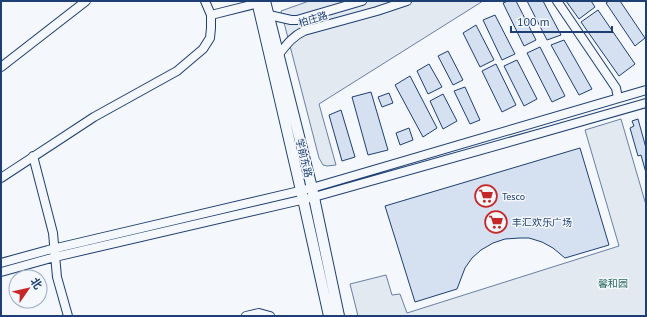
<svg xmlns="http://www.w3.org/2000/svg" width="647" height="317" viewBox="0 0 647 317" font-family="'PT Sans','Noto Sans SC',sans-serif">
<rect width="100%" height="100%" fill="#f4f7fb"/>
<!-- green -->
<path fill="#e3e9f0" stroke="#687fa3" d="M309 1H483L319 104 336 165 327 166 323 165 319 158 281 11Z
M621 119 646 205V316H358L350 284 386 275 392 295 400 294 407 313 619 246 585 130Z"/>
<!-- building -->
<path fill="#d5e0f0" stroke="#1d3f73" d="M508 1H516L536 40 524 46 503 3Z
M527 1H543L561 35 547 40Z
M566 1H591L595 7 579 19Z
M609 1H620L645 38 635 46 606 3Z
M598 10 635 64 619 76 581 22Z
M495 15 515 54 502 60 483 20Z
M476 25 494 60 480 67 463 33Z
M564 40 592 89 579 95 551 45Z
M540 47 565 96 552 102 527 53Z
M448 51 463 80 453 85 438 56Z
M517 60 537 99 524 106 504 66Z
M429 64 442 87 428 94 417 71Z
M496 64 516 105 502 112 482 71Z
M410 76 437 128 423 137 395 85Z
M465 87 480 120 470 124 454 91Z
M371 92 388 150 368 155 352 97Z
M389 93 393 103 382 107 378 97Z
M443 94 457 121 443 129 430 101Z
M341 110 355 157 342 161 329 115Z
M638 119 646 148V173L641 155 638 156 630 128 634 126 632 121Z
M409 128 413 140 400 145 396 133Z
M580 148 609 245 565 258 553 248 542 242 529 238H520L505 239 493 243 481 250 472 258 465 268 457 289 415 302 385 206Z"/>
<g fill="none" stroke-linecap="round" stroke-linejoin="round">
<!-- minor casing -->
<g stroke="#1d3f73" stroke-width="10">
<path id="minor" d="M557 1 616 88 618 98
M211 15 263 2
M269 15 291 20H297L362 1
M279 54C287 44 293 36 304 31L377 11 407 1
M1 67 86 1
M33 156 53 233 57 277 68 316
M1 178 94 117 177 71 203 49 210 38 211 28V15L205 1
M1 263 48 250 312 188 646 90
M1 272 55 257 314 197 541 133 646 103
M246 316 259 313 270 316"/>
</g>
<!-- major casing -->
<g stroke="#1d3f73" stroke-width="12">
<path id="major" d="M257 1 303 199 329 316
M265 1 312 188 339 316"/>
</g>
<!-- minor -->
<use href="#minor" stroke="#f4f7fb" stroke-width="8"/>
<!-- major -->
<use href="#major" stroke="#f4f7fb" stroke-width="10"/>
</g>
<!-- icons -->
<defs>
<g id="supermarket-ring" transform="scale(1.15)"><circle r="9.5" fill="#f4f7fb" stroke="#c62828" stroke-width="1.5"/><path d="M-6-5.5h2.5l.6 2H6L4.5 2H-2.5L-4.4-4H-6ZM-1.5 3.2a1.3 1.3 0 1 0 .1 0ZM3 3.2a1.3 1.3 0 1 0 .1 0Z" fill="#c62828"/></g>
</defs>
<g fill-rule="evenodd">
<use href="#supermarket-ring" x="486" y="196"/>
<use href="#supermarket-ring" x="496" y="222"/>
</g>
<g text-anchor="middle" dominant-baseline="central" stroke-width="3" stroke-linejoin="round" paint-order="stroke">
<!-- street labels -->
<g font-size="10" fill="#1d3f73" stroke="#f4f7fb">
<text transform="translate(313 19) rotate(-17)">柏庄路</text>
<text transform="translate(304 158) rotate(76)">学前东路</text>
</g>
<!-- poi labels -->
<g font-size="10" fill="#1d3f73" stroke="#f4f7fb" text-anchor="start">
<text x="502" y="196">Tesco</text>
<text x="512" y="222">丰汇欢乐广场</text>
</g>
<!-- park labels -->
<g font-size="10" fill="#2c6c60" stroke="#f4f7fb">
<text x="613" y="283">馨和园</text>
</g>
</g>
<!-- border -->
<rect width="647" height="317" fill="none" stroke="#1d3f73" stroke-width="4"/>
<!-- north arrow -->
<g transform="translate(28 289) rotate(56)"><circle r="19" fill="#f4f7fb" stroke="#9eadc5"/>
<path d="M0-3L7 15L0 10L-7 15Z" fill="#c62828"/>
<text y="-6" font-size="11" font-weight="bold" text-anchor="middle" fill="#1d3f73">北</text>
</g>
<!-- scale -->
<path d="M511 26v6h101v-6" fill="none" stroke="#1d3f73" stroke-width="2"/>
<text x="517" y="26" font-size="12" fill="#1d3f73" stroke="#f4f7fb" stroke-width="3" paint-order="stroke">100 m</text>
</svg>
